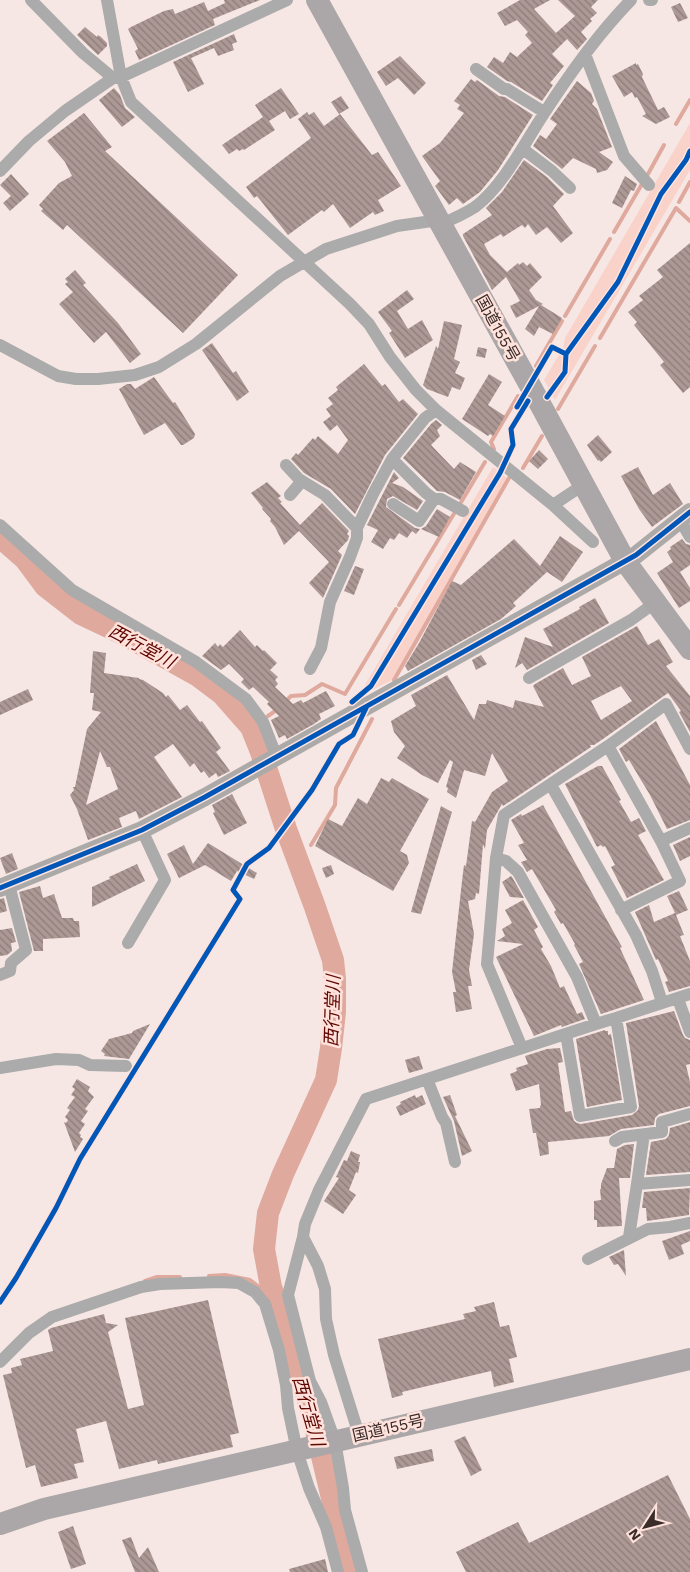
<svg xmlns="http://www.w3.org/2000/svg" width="690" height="1572" viewBox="0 0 690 1572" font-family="'Work Sans','Noto Sans JP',sans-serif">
<defs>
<pattern id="building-back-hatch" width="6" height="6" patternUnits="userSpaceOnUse" patternTransform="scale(1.25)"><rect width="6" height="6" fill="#ac9894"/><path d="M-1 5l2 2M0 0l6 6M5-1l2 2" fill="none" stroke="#8d7c79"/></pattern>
</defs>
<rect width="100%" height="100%" fill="#f7e7e4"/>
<!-- park -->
<path fill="#f9d2ca" d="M690 123V170L555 400 544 380 563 348 565 338Z
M493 467 507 478 392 680 358 697Z"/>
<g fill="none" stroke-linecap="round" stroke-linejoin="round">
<!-- stream -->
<path stroke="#dfa99d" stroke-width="4" d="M676 124 690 100
M648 174 664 145
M679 202 690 182
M676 208 690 221
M614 232 642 184
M565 316 610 239
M600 338 676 208
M536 366 562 321
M558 409 595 346
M494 449 491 442 518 396
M523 468 542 436
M460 504 485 462
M399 605 455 512
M394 680 509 478
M285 702 291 696 305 695 322 684 345 694 396 609
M268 716 278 709
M311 845 335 805 336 788 372 719
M209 1276 225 1275 250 1280 276 1300
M145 1281 157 1277H180"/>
<!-- river -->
<path stroke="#dfa99d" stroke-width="22" d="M0 537 25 559 45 586 81 614 119 632 198 676 222 694 251 727 261 752 286 829 315 907 333 960 335 979V1012L331 1048 326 1080 283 1174 268 1213 264 1249 271 1287 293 1349 312 1414 335 1511 351 1572"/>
</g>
<!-- building -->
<path fill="url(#building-back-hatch)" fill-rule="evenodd" d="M224 0H260L213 19 215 25 139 60 135 51 138 49 128 29 131 27 164 11 173 9 175 14 204 2 208 11 225 3Z
M520 0H550L534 9 556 33 575 16 558 0H598L591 7 597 13 590 19 592 21 581 32 587 39 578 49 577 50 567 39 552 54 564 66 550 83 553 85 542 101 511 82 507 81 487 67 494 57 503 63 510 52 517 57 532 43 525 35 528 32 517 20 505 26 497 13Z
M680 3 688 18 678 22 671 7Z
M85 27 97 37 98 35 101 37 107 43V46L98 55 77 35Z
M234 34 237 42 232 44 234 50 218 56 214 48 191 58 204 84 188 92 173 62Z
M400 56 426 83 414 95 398 78 386 86 377 72Z
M636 63V65L638 64 643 74 642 77 658 110 664 107 670 117 656 124 642 116 646 114 637 97 635 98 632 92 624 97 612 76Z
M471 79 475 82 477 80 499 96 505 97 533 115 498 170 480 192 463 204 457 198 449 205 435 186 440 181 422 156 440 143 464 113 457 109 460 105 454 101Z
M577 81 591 93 594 101 592 104 597 109 612 147 599 152 613 162 607 170 597 173 596 169 573 158 562 169 533 146 540 135 546 139 557 124 550 119Z
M114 88 120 95 125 108 135 117 122 127 99 100Z
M281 88 299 114 290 119 285 111 269 121 275 130 244 150 243 149 239 151 237 149 229 154 222 145 263 117 255 105Z
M341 96 349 108 339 114 331 102Z
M307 112 309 115 314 112 324 126 340 114 372 155 378 152 401 186 378 200 384 211 375 215 373 212 350 228 333 204 324 212 322 210 288 235 257 196 254 198 246 187 311 138 298 119Z
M84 113 112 147 105 151 238 275 183 333 67 225 63 230 41 211 43 209 39 205 59 183 72 176 65 162 47 141Z
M524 160 547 177 564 194 553 206 573 233 561 243 547 227 536 235 528 224 525 228 522 225 503 237 501 234 484 244 490 255 507 272 518 263 519 265 523 262 527 266 530 263 542 277 529 290 536 300 543 304 541 305 562 318 553 334 539 327 534 336 525 329 539 306 516 318 510 306 520 301 506 277 492 290 463 236V234L492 215 486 208 502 192Z
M11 174 29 194 10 211 3 203 11 196 0 185Z
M625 176 637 184 634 191 631 190 622 208 612 203Z
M690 243V387L683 393 660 365 664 362 634 325 637 322 628 312 643 300 639 296 663 277 657 270Z
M75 270 86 283 83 285 118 323 141 354 130 363 106 332 94 343 59 304 73 292 65 284 68 282 65 279Z
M407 290 414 299 397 311 408 329 422 320 433 340 405 358 389 333 392 331 378 312Z
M444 321 462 325 454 359 460 362 455 373 465 378 460 390 452 387 448 397 427 389 423 385 436 346 438 349Z
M212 343 233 373 236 371 249 392 237 401 202 350Z
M478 347 487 349 485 358 476 356Z
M364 364 382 386 385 384 399 402 403 399 418 414 385 455 355 514 331 489 304 473 291 459 296 453 298 455 313 438 315 440 318 436 338 454 348 440 337 425 330 431 323 422 331 416 326 409 333 404 328 398 338 390 336 387Z
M489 374 502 382 488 405 505 416 493 436 490 434 488 436 462 419Z
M154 377 173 403 175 402 195 434 194 438 183 445H181L165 423 144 435 119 389 127 384H131L135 389Z
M436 420 442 425 437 430 440 436 431 445 454 469 460 462 476 472 460 500 445 492 437 491 403 458 431 424Z
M598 435 612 452 601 462 599 460 598 461 587 445Z
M539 450 548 459 538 469 529 461Z
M638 467 653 495 670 483 683 504 652 527 639 509 621 476Z
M394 472 399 478 392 483 403 487 423 501 417 510 393 496 387 499 386 507 415 528 420 529 416 534 412 531 407 538 399 533 394 540 390 538 383 549 371 542 378 530 367 525Z
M267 482 281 496 278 498 282 502 280 503 300 525 322 503 349 531 347 534 349 536 348 540 338 551 342 555 323 598 309 583 329 562 299 531 284 545 275 527 270 521 271 519 262 509 263 508 251 493Z
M437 509 450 517 439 537 421 529 426 526Z
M560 536 583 552 562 582 547 572 513 603 516 606 501 619 408 671 405 666 419 643 452 581 461 585 514 539 540 566Z
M682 539 686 544 690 545V565L680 572 690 588V601L679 608 657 573 673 562 667 552 671 549 670 547Z
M355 566 364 569 354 595 344 591Z
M595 598 609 623 527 670 522 663 515 668 525 637 553 647 543 629 580 609 579 607Z
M637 626 648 645 659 639 673 662 666 666 690 696V732L679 712 681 711 668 693 603 739 594 745H590L591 747 503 806 502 804 487 830 485 849 483 844 479 894 476 893 475 899 468 901 474 934 469 970 472 986H468L472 1009 456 1012 453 992H456L452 972 462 881 464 865 466 866 472 821 475 822 492 792 508 781 492 753 485 776 464 770 456 798 447 792 448 788 446 787 453 762 450 760 438 783 422 775 397 758 405 746 394 732 391 721 416 706 411 695 447 675 474 720 479 704H486L487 700 513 708 515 700 544 707 533 686 535 684 563 668 572 685 591 676 582 657ZM621 686 632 701 601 720 591 701Z
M240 630 255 647 257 645 263 651 264 650 277 663 270 670 278 677 275 680 278 684 275 687 293 704 301 700 303 703 326 691 335 706 319 714 321 719 314 724 287 739 285 735 279 738 271 720 279 716 267 704 269 702 253 687 249 690 241 682 244 679 229 664 221 670 202 656 215 643 218 647 220 644 223 647Z
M93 651 106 653 104 673 139 678V679L143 680 163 693 166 697 168 695 180 710 187 705 200 722 202 721 221 748 216 752 230 771 218 777 216 773 209 778 204 771 201 773 194 763 190 767 173 744 154 757 182 797 139 819 136 811 119 818 122 827 88 840 77 809 70 795 74 790 73 787H75L87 729 101 712 92 710 94 693H90ZM100 751 107 767H110L118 789 86 805Z
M481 655 487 664 476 670 472 660Z
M28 689 33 700 0 715V702Z
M656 721 690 785V820L667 829 650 795 629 760 626 762 619 749Z
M598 766H602L610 780 621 800 619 801 631 822 639 818 646 831 638 835 664 880 627 898 611 867 615 865 605 846 603 847 601 845 597 847 565 784Z
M381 778 389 782 392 778 429 799 400 851 407 855 409 863 393 891 315 846 328 819 342 826 358 798 367 804Z
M232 794 247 823 224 835 213 813 215 812 212 805Z
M543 805 622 947 620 948 644 1000 601 1014 579 964 583 962 574 945 575 944 563 923 561 924 554 912 556 910 532 869 527 872 521 862 527 860 518 845 524 843 511 820 521 814 522 816Z
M441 806 452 812 421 914 411 912Z
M690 837V856L680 861 673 845Z
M208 843 257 873 254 879 237 871 231 881 205 865 179 878 167 854 184 845 193 864Z
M12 853 18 869 6 874 0 858Z
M137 864 145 881 92 907V887L107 880 110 879 109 877Z
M331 865 334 874 326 878 322 868Z
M511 876 512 877 524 898 510 897 502 882Z
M40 886 43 898 54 894 62 918H73L74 921H79L80 937 43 939V951H34L19 892Z
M679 891 688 910 676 915 684 935 680 936 690 961V986L669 992 665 982 668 981 658 959 656 960 635 912 649 905 654 922 675 913 667 896Z
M4 898 7 911 0 913V899Z
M523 900 538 927 534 930 543 947 541 949 551 966 560 988 564 986 577 1014 582 1012 585 1019 562 1027 561 1025 534 1036 496 957 523 944 497 941 505 936 502 929 512 923 505 910Z
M12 928 16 942 11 943 12 951 7 955 0 956V930Z
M674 1011 683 1035 685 1038 690 1040V1064L686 1065 690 1082V1106L659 1114 655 1118 654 1125 621 1129 609 1136 548 1142 549 1154 540 1156 536 1133H533L529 1109 540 1108V1106L541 1105 539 1084 516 1091 510 1074 517 1071 516 1068 528 1064 525 1056 547 1049 560 1048 563 1062 558 1063 565 1112 571 1111 574 1121 577 1123 581 1124 632 1115 638 1110 639 1106 626 1023Z
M150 1024 129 1059 104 1056 105 1054 101 1051 109 1039 132 1033 133 1031Z
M605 1030V1031H608V1035L611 1034 622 1100 587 1107 576 1039Z
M419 1056 423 1069 409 1073 405 1060Z
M77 1079 90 1087 88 1091 94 1097 85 1109 88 1111 81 1121 85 1124 79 1133 81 1135 80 1137 83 1139 75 1152 64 1122 66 1123 68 1120 65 1117 70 1110 67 1108 75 1097 71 1095 75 1089 72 1087Z
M415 1095 416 1098 422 1095 426 1104 400 1116 396 1107 401 1104 400 1102Z
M450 1095 457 1115 455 1116 472 1151 462 1156 454 1121 443 1097Z
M690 1122V1172L646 1175 651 1142 666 1139 669 1135 670 1128Z
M634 1144 630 1178H619L622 1226 597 1227V1220H594V1201L601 1200 600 1189H601V1184L607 1168H614L617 1149 625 1145Z
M351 1151 360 1155 358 1162H360L358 1173 356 1172 349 1190 356 1195 343 1214 324 1201 339 1178 336 1177 344 1160 347 1161Z
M690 1188 689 1215 647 1221 646 1208H642L644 1192Z
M690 1231V1241L681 1245 684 1254 669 1260 662 1241Z
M624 1250 626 1276 618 1264 614 1265 609 1257Z
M208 1300 239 1433 230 1435 233 1447 158 1464 157 1460 119 1469 106 1421 76 1429 84 1462 74 1464 78 1478 41 1487 35 1465 26 1468 3 1375 12 1373 11 1368 22 1365 20 1359 53 1351 48 1330 51 1328 104 1314 106 1323 118 1325 108 1332 128 1409 144 1405 125 1318Z
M494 1302 500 1327 509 1325 517 1357 509 1359 514 1382 494 1387 491 1371 402 1392 403 1395 392 1398 378 1339 465 1319 463 1314 476 1311 474 1307Z
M465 1436 482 1470 471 1476 454 1441Z
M432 1449 434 1461 397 1469 394 1457Z
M668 1475 690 1519V1572H466L456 1552 518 1522 529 1543Z
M73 1526 86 1564 71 1569 58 1532Z
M131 1537 139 1558 148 1547 159 1572H135L122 1540Z
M325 1559 328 1572H290L289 1569Z"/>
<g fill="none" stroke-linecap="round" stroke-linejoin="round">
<!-- street -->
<path stroke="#ababab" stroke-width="12" d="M31 0 83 53 113 78
M107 0 121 77 131 102 350 304 369 324 390 357 416 390 436 410 553 505 583 485
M649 0H652
M585 54 624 156 649 185
M476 69 504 89H507L544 112
M523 149 552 171 570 188
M0 171 29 141 65 111 113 78 121 77 287 0
M441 224C453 219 464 214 475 207 504 185 525 142 545 112 570 73 599 33 631 0
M0 345 58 376 76 379H98L135 375 159 367 196 344 280 276 326 249 397 226 439 220
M392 459 426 493 434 499H441L463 511
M286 465 299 479 325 495 357 528
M290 495 302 481
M393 504 419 521 434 499
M553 505 593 542
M680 520 690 537
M0 525 72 590 196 662 246 699 263 722 277 758
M310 669 321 648 330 602 350 557 357 538V528L373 494 392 459 425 418 436 410
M529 678 631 620 656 602
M608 746 661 841 680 881 621 910
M551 785 636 935 652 971 662 1002
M661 841 690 828
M496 858 506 861 518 872 577 977 596 1024
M128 943 165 880 142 830
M0 975 10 971 11 963 26 950 9 885
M678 999 690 1032
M566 1034 580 1116 631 1107 616 1018
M522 1048 487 964 496 858 504 815 608 746 666 704 690 749
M0 1068 56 1059 79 1060 90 1065 126 1066
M427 1079 442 1117 446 1123 455 1162
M615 1141 622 1137 662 1132V1122L690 1114
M637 1184 643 1141
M303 1237 288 1295 310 1381 321 1402 335 1441 343 1488 345 1510 362 1572
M629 1237 637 1184 690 1180
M588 1259 648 1229 670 1227 690 1223
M0 1362 29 1333 52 1317 141 1287 160 1284 220 1282 239 1283 255 1292 265 1304 279 1350 286 1385 288 1408 297 1451 309 1488 326 1527 338 1572
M359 1435 334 1355 326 1319 325 1289 318 1266 303 1237 305 1224 319 1190 366 1099 596 1024 616 1018 690 994"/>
<!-- secondary -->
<path stroke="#abaaa9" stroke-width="18" d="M0 888 142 830 205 797 636 555 690 512"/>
<!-- highway -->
<path stroke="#aba7a8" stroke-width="22" d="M317 0 532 389 625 561 690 649
M0 1524 44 1509 690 1359"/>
<!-- cycleway casing -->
<g stroke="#ffe2dc" stroke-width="8">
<path id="cycleway" d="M547 397 565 372 566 354 618 282 661 194 686 160 690 151
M517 407 552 347 566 354
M352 702 371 686 500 473 513 445 511 429 528 401
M0 888 142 830 205 797 636 555 690 512
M0 1302 16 1278 56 1208 80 1159 240 899 233 890 247 864 269 848 312 790 339 744 353 735 367 706"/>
</g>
<!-- cycleway -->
<use href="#cycleway" stroke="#0057b8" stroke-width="5"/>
</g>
<g text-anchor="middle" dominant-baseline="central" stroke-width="5" stroke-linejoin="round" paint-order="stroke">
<!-- street labels -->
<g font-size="16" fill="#3a2c29" stroke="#ffe2dc">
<text transform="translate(498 328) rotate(61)">国道155号</text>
<text transform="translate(388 1428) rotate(-13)">国道155号</text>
</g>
<!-- water labels -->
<g font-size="18" font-style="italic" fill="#5f0700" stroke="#ffe2dc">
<text transform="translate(142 646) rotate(28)">西行堂川</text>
<text transform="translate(332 1011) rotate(-88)">西行堂川</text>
<text transform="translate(309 1411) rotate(74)">西行堂川</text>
</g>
</g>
<!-- north arrow -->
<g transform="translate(645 1527) rotate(234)" stroke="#ffe2dc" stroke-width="4" paint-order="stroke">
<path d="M0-4L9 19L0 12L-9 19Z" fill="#3a2c29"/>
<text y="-8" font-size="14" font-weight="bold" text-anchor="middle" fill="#3a2c29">N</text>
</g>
</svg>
